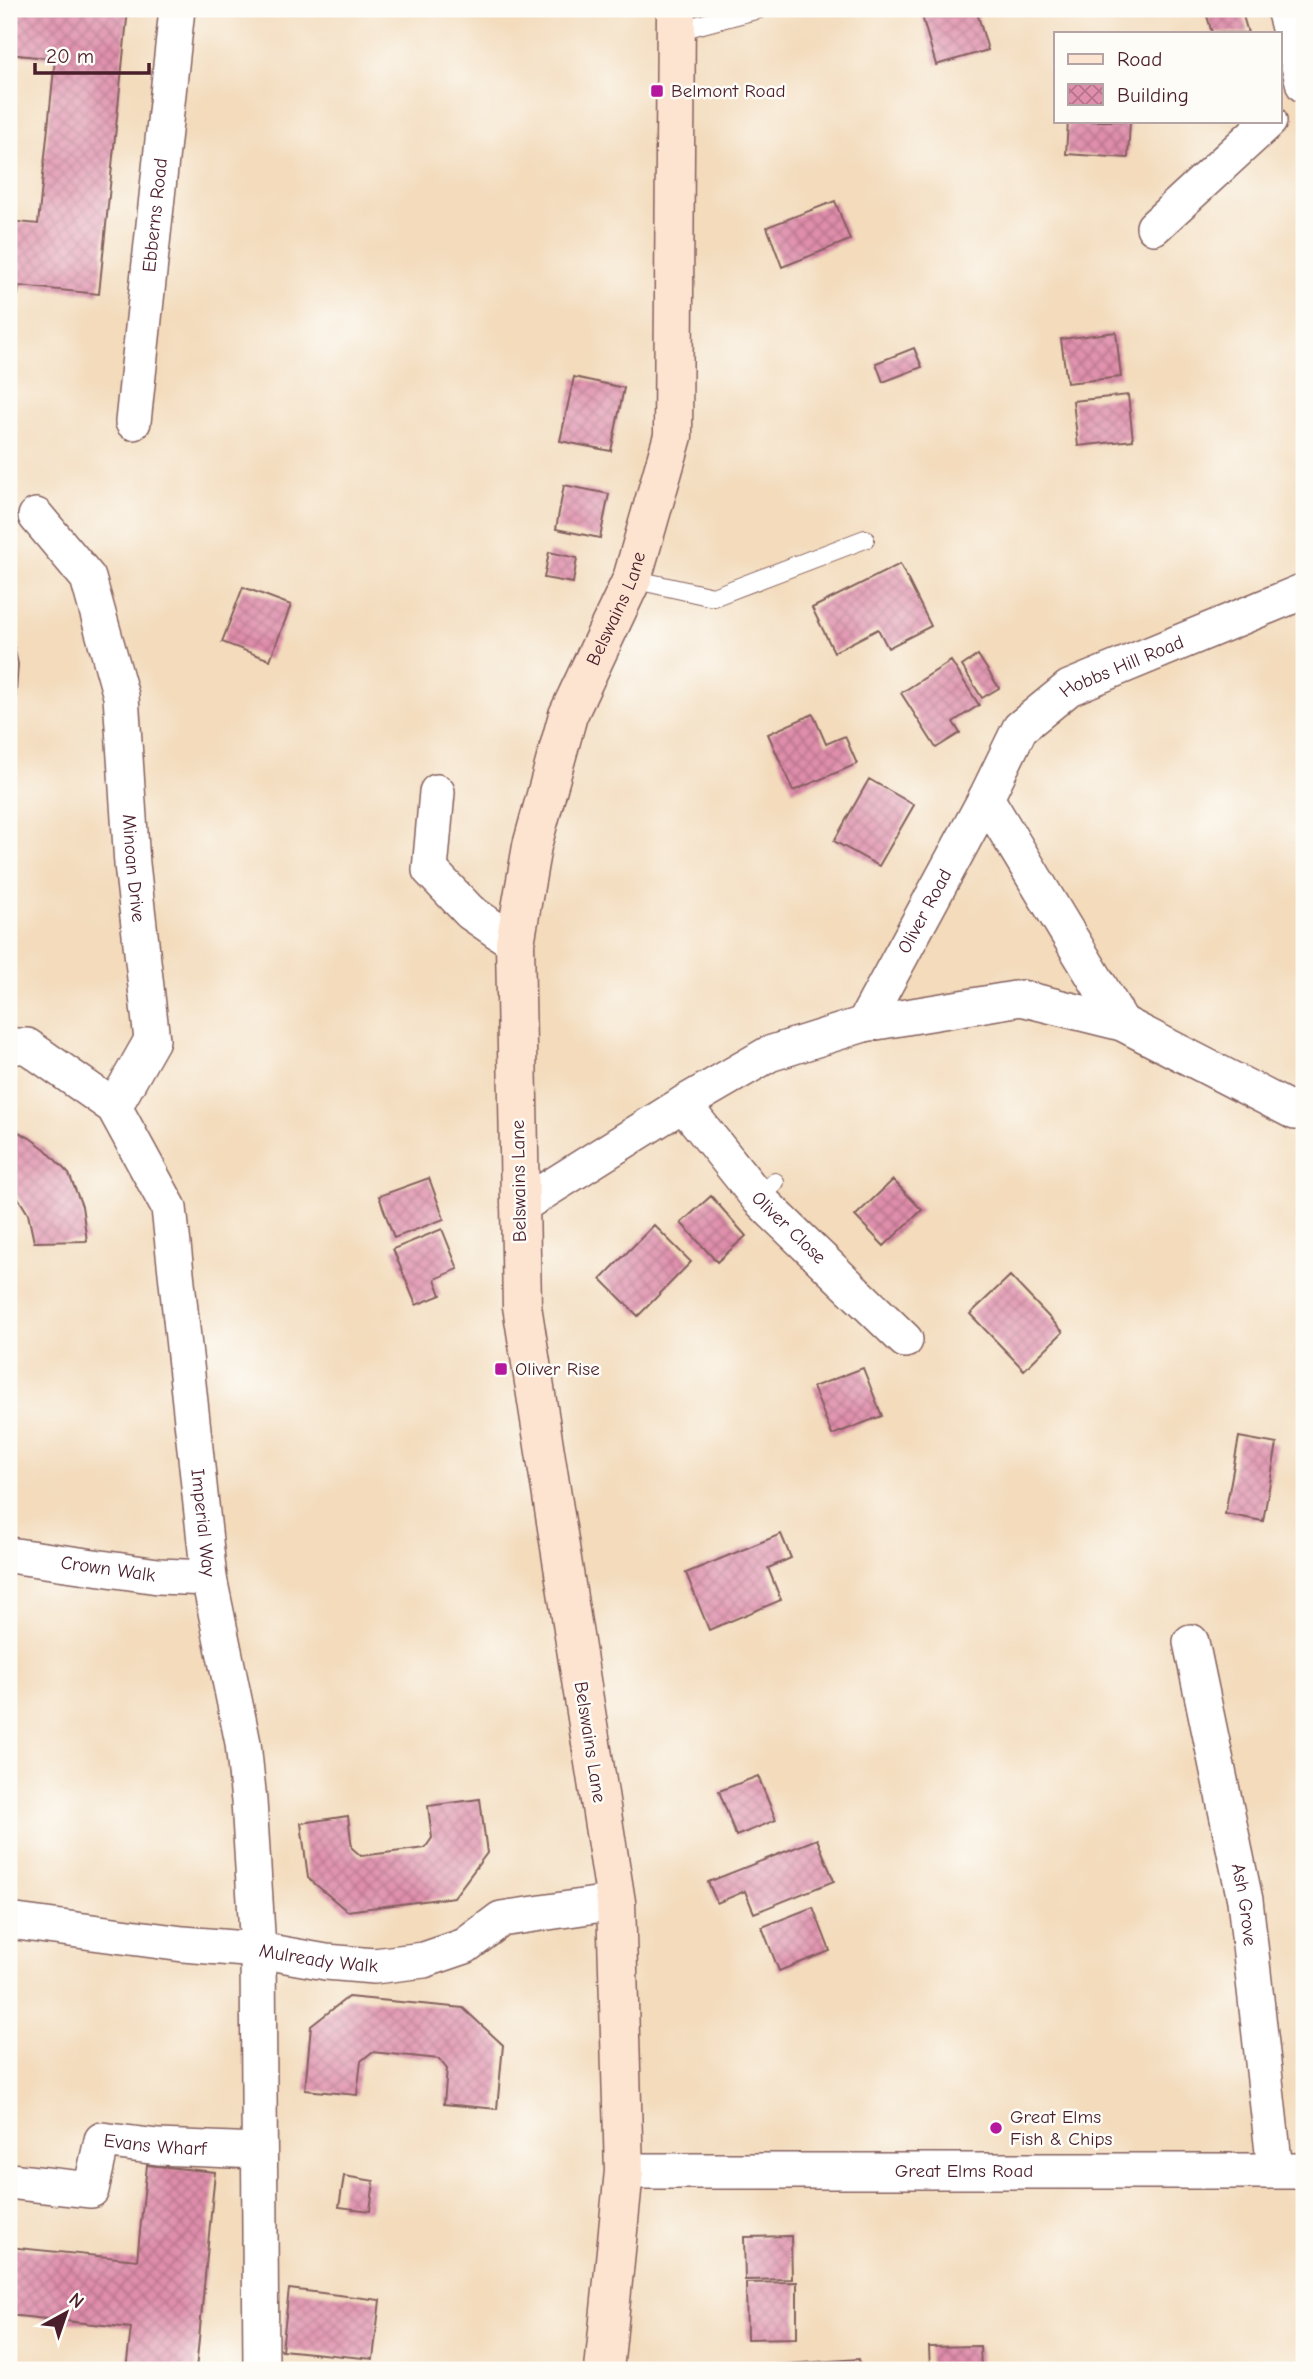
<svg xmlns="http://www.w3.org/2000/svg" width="1313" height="2379" viewBox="0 0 1313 2379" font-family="'Comic Neue',sans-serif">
<defs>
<pattern id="building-cross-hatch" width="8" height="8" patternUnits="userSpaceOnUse" patternTransform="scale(1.75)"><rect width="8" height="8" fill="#df8eab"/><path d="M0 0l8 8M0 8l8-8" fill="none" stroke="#b7738b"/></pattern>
</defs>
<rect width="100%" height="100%" fill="#fdfcf7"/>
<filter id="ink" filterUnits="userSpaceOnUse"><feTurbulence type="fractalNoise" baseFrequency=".0143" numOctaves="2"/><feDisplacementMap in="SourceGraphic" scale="14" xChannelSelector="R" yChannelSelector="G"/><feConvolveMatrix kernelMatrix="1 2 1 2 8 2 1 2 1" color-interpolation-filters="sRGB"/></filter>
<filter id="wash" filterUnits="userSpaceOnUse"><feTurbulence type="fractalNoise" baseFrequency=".00686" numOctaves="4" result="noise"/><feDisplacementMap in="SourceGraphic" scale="28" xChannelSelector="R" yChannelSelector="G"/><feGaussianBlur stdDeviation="1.57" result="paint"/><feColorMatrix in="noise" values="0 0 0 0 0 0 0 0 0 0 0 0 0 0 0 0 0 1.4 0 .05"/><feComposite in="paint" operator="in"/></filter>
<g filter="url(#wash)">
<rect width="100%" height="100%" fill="#f3dbbc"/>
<g id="blocks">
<!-- building -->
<path fill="url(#building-cross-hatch)" d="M9 9H128L99 294 19 286 18 295 9 294V221L38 224 55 59 9 54Z
M920 9H976L988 50 936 65Z
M1205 9H1241L1248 33H1212Z
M1068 121H1130L1128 158 1066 154Z
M835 201 850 240 782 267 767 227Z
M1116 332 1121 377 1067 383 1061 339Z
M914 348 922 367 883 382 876 363Z
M574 377 624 388 611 451 560 441Z
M1128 395 1133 440 1078 446 1073 401Z
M564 485 609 494 600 538 556 529Z
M549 552 577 558 573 583 544 578Z
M900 564 931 626 888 648 878 629 834 652 812 608Z
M243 587 291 605 270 660 222 642Z
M9 623 18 664 11 764H9Z
M978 655 999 688 982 698 962 666Z
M951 661 979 705 953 722 960 733 936 748 901 693Z
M813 714 826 744 845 736 857 764 793 791 768 734Z
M869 779 914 805 879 866 834 841Z
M9 1127 30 1138 45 1149 69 1174 82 1206 87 1241 34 1242 28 1214 17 1196 9 1189Z
M429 1178 444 1219 394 1238 379 1196Z
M893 1180 922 1210 884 1246 855 1216Z
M711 1196 746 1236 717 1262 681 1223Z
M654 1225 691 1262 638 1316 601 1279Z
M442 1229 458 1269 435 1279 441 1295 416 1305 393 1249Z
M1010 1276 1063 1332 1024 1370 970 1314Z
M863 1368 882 1416 832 1435 813 1387Z
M1239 1437 1277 1444 1263 1521 1225 1514Z
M781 1534 791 1558 768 1568 781 1600 709 1630 686 1573Z
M758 1776 776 1820 736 1836 719 1791Z
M480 1799 487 1853 454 1897 347 1911 308 1878 301 1823 348 1816 352 1848 361 1856 425 1848 432 1838 428 1806Z
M817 1839 834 1881 754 1913 745 1891 717 1903 708 1882Z
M813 1907 830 1951 779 1971 762 1927Z
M348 1997 463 2008 503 2045 497 2109 444 2104 447 2069 439 2059 372 2052 361 2061 357 2095 305 2090 311 2026Z
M147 2165 215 2172 196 2370H126L131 2328 9 2315V2247L137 2260Z
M344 2176 374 2181 370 2211 339 2207Z
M791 2236 792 2279 745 2280 744 2237Z
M797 2282V2338L747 2339 746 2283Z
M289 2289 380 2300 373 2359 282 2350Z
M980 2346 981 2370H930L929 2347Z
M859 2359 860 2370H745V2367Z"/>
</g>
</g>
<g filter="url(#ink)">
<use href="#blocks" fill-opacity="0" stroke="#85615e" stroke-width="2"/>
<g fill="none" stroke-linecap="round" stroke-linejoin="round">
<!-- lane casing -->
<g stroke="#85615e" stroke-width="20">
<path id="lane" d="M676 31 759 9
M632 579 713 597 865 539
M759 1199 775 1182"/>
</g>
<!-- street casing -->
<g stroke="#85615e" stroke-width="38">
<g id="street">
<path d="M1284 9 1304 85"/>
<path d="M1154 227 1269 121"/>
<path id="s1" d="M133 422 177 9"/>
<path id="s2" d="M36 516 88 578 121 696 132 864 152 1040 114 1107"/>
<path d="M437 792 430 870 470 912 515 943"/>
<path d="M986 798 1122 1023"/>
<path id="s3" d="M864 1024 986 798 1020 728 1069 688 1304 591"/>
<path id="s4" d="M9 1046H27L114 1107 169 1208 209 1578 243 1743 249 1801 258 1950 261 2370"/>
<path id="s5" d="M683 1104 759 1199 905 1340"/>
<path d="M519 1207 683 1104 769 1054 864 1024 1021 998 1122 1023 1295 1112 1304 1111"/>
<path id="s6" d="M9 1555 158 1576 209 1578"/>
<path id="s7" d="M1191 1642 1245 1900 1275 2170"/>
<path id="s8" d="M9 1921 183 1944 258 1950 326 1962 374 1966 424 1960 465 1946 501 1919 616 1902"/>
<path id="s9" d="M624 2171H1304"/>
<path id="s10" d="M9 2181 91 2190 102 2140 158 2147 259 2151"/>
</g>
</g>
<!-- secondary casing -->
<g stroke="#85615e" stroke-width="41">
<g id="secondary">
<path id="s11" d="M604 2370 624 2171 616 1902 522 1306 515 943 532 846 568 715 632 579 673 436 676 9"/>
</g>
</g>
<!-- lane -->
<use href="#lane" stroke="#fff" stroke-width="18"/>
<!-- street -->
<use href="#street" stroke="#fff" stroke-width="35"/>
<!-- secondary -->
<use href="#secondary" stroke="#fde4d1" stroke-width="38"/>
</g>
</g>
<!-- markers -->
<g fill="#b5179e" stroke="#fdfcf7" stroke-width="2.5">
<rect x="650" y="84" width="14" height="14" rx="3.5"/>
<rect x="494" y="1362" width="14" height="14" rx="3.5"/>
<circle cx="996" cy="2128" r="7"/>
</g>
<g text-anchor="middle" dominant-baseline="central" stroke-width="5" stroke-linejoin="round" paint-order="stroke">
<!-- poi labels -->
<g font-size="19" fill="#4a1f2b" stroke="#fdfcf7" text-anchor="start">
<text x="671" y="91">Belmont Road</text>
<text x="515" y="1369">Oliver Rise</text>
<text x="1010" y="2117">Great Elms<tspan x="1010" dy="22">Fish &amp; Chips</tspan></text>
</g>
<!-- street labels -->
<g font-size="19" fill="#4a1f2b" stroke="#fdfcf7">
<text stroke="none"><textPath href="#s1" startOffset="208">Ebberns Road</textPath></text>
<text stroke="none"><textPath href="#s11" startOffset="1787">Belswains Lane</textPath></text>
<text stroke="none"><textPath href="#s3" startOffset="455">Hobbs Hill Road</textPath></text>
<text stroke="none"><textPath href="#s2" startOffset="376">Minoan Drive</textPath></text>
<text stroke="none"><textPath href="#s3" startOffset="128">Oliver Road</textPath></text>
<text transform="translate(519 1181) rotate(-91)">Belswains Lane</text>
<text stroke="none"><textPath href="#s5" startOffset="163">Oliver Close</textPath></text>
<text stroke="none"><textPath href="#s4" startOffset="556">Imperial Way</textPath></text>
<text stroke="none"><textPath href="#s6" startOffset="100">Crown Walk</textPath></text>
<text transform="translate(590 1742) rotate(81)">Belswains Lane</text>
<text stroke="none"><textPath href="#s7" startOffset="268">Ash Grove</textPath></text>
<text stroke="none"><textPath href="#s8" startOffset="312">Mulready Walk</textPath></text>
<text stroke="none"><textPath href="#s10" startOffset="187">Evans Wharf</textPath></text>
<text stroke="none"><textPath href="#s9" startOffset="340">Great Elms Road</textPath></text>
</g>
</g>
<!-- margin -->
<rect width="1313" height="2379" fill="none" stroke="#fdfcf7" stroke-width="35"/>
<!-- legend -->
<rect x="1054" y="32" width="228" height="91" fill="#fdfcf7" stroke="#b5a4a5" stroke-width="2"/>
<rect x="1068" y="54" width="35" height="10" fill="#fde4d1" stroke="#b5a4a5" stroke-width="2"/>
<text x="1117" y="66" font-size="21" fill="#4a1f2b">Road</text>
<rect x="1068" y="84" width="35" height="21" fill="url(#building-cross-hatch)" stroke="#b5a4a5" stroke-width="2"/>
<text x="1117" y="102" font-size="21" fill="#4a1f2b">Building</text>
<!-- north arrow -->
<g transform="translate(66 2313) rotate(40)" stroke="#fdfcf7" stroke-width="5" paint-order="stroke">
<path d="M0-5L12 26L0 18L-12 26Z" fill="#4a1f2b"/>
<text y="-10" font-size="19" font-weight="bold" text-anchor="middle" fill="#4a1f2b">N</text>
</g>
<!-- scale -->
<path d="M35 63v10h114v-10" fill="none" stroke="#4a1f2b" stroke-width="3.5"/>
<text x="46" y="63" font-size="21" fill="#4a1f2b" stroke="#fdfcf7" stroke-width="5" paint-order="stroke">20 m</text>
</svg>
